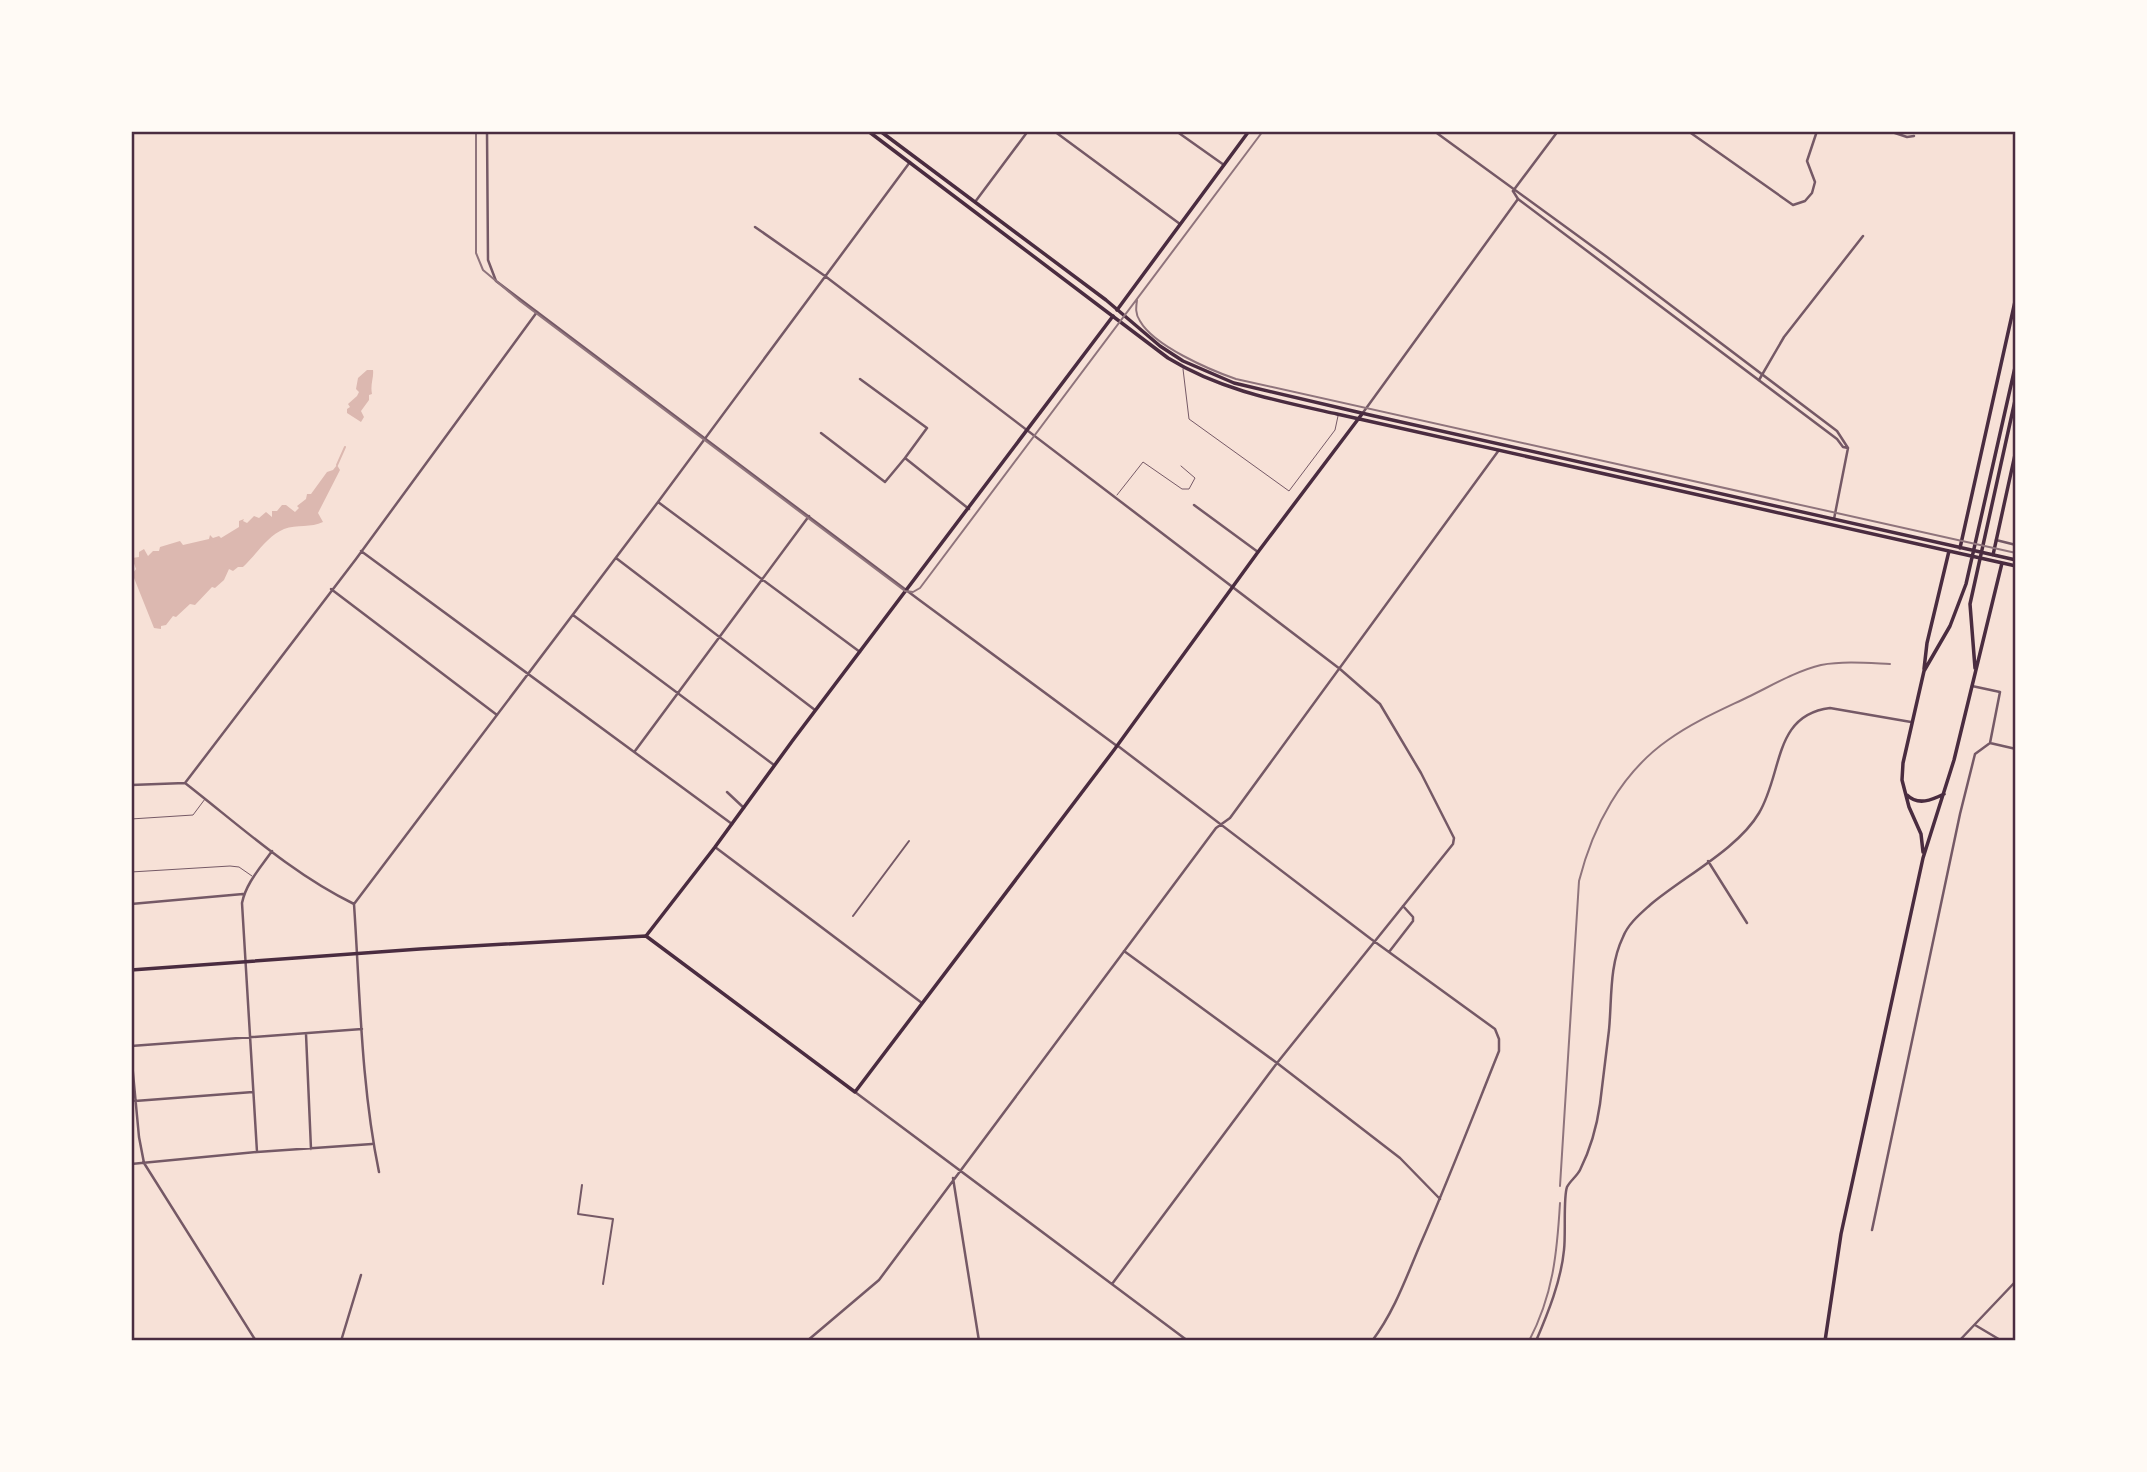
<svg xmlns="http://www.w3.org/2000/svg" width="2147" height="1472" viewBox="0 0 2147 1472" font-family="'Roboto Condensed',sans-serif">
<rect width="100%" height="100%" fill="#f7e1d7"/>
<!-- water -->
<path fill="#dcb8b0" d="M367 370H373C374 378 370 384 372 394L369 395V400L361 411 364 417 361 422 347 413V409L350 407 348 404 357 396 359 392 356 389 358 378Z
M337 465 340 470 318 513 323 522C311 528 297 524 284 529 267 536 256 555 243 567H238L233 571 229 569 224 580 215 588 212 587 195 605 190 604 176 617 173 616 166 625 161 626V629L154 628 134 578 133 573 136 569 132 558 139 557V552L144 549 148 556 153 551H159L160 547 180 541 183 545 209 539 210 535 213 538 219 536 221 538 239 527V521L244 519 243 521 247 523 254 516 259 518 266 512 272 517V511H277L282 505H286L295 512 299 508 297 506 306 499 307 494H311L327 472 333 470Z"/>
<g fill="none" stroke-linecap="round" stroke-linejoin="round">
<!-- stream -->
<path stroke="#dcb8b0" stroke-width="2" d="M337 465 345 447"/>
<!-- service -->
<path stroke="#755966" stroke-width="1" d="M1183 369 1189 419 1289 491 1335 430 1338 416
M1117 495 1143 462 1182 489H1189L1195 478 1181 466
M131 819 193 815 205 799
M131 872 230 866 239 867 252 876"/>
<!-- pedestrian -->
<path stroke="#755966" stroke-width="2" d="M853 916 909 841
M582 1185 578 1214 613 1219 603 1284"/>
<!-- minor -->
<path stroke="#755966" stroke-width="2.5" d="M1054 131 1180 224
M1176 131 1224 165
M1688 131 1793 205 1805 201 1812 193 1815 182 1807 161 1817 131
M1889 131 1907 137 1914 136
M1513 191 1558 131
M975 202 1028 131
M755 227 825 276 1340 669 1380 704 1421 773 1454 838 1453 844 1277 1063 1112 1284
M860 379 927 428 905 458 969 509
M1759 380 1784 337 1863 236
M1362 414 1518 199
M821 433 885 482 905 458
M658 502 860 652
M1194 505 1258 552
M1996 540 2016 545
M361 551 732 824
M616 558 815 710
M331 589 497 715
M573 615 774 765
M1990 743 2016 749
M1118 746 1371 939 1495 1029 1499 1039V1051C1473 1116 1448 1181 1420 1245 1406 1278 1394 1312 1372 1341
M635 751 809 516
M185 783C239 825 292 874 354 904
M131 785 185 783 356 559 537 312
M727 792 744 808
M715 847 922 1003
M1708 861 1747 923
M131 904 243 894
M354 904 658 502 910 162
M354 904C360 993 361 1085 379 1172
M1124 951 1277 1063 1400 1158 1440 1199
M1389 952 1413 921V917L1403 906
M306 1034 311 1149
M131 1046 362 1029
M131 1052 139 1137 144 1163 256 1341
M855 1092 1188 1341
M135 1101 253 1092
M257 1152 242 903C246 883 261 867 272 851
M131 1164 257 1152 372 1144
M953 1178 979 1341
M1872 1230 1960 814 1975 754 1990 743 2000 692 1972 686
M1975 1325 2002 1341
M341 1341 361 1275
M807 1341 879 1280 1216 828 1230 818 1499 450
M1536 1341C1548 1313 1561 1281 1564 1250 1566 1235 1563 1198 1567 1187 1570 1181 1577 1176 1580 1170 1590 1150 1597 1125 1600 1104 1603 1080 1606 1055 1609 1030 1612 999 1609 966 1623 937 1628 924 1640 914 1650 905 1683 877 1738 849 1759 813 1783 773 1773 715 1830 708L1911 722
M1959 1341 2016 1281"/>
<!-- tertiary -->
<path stroke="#755966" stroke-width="2.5" d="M487 131 488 260 496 281 918 599 1117 746
M1434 131 1607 257 1837 431 1848 448 1834 519
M1513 191 1518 199 1837 439 1843 447 1848 448"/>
<!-- secondary -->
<path stroke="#4a2c40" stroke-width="3.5" d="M1117 310 1249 131
M646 936 715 847 793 740 1113 316"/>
<!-- primary -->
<path stroke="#4a2c40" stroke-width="3.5" d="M868 131 1168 358C1220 390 1278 401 1337 414L2016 566
M880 131 1106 300 1160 346 1183 361 1234 383 1370 415 2016 560
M1960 548 2016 297
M1993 555 2016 450
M1975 668 1970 604 2016 396
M1924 669 1927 643 1949 551
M1907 795C1918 806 1932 800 1944 794
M1923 852 1921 834 1909 807 1902 780 1903 763 1924 671 1950 626 1966 584 2016 363
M131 970 420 949 646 936 855 1092 1114 750 1258 552 1362 414
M1825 1341 1841 1234 1923 858 1954 760 2002 563"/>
<!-- tram -->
<path stroke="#8f747c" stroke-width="2" d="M476 131V253L483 270 520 301 905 591 913 592 920 588 1263 131
M1137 300C1136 307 1135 314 1140 321 1154 346 1210 370 1236 379L2016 553"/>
<!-- rail -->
<path stroke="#8f747c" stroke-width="2" d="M1560 1186 1579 881C1593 826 1621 773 1668 740 1693 722 1721 710 1748 697 1771 686 1796 671 1821 665 1844 661 1867 663 1890 664
M1529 1341C1553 1295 1557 1254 1560 1203"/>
</g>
<!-- border -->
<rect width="2147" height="1472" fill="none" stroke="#fffaf5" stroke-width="266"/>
<rect x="133" y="133" width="1881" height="1206" fill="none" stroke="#4a2c40" stroke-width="2.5"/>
</svg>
